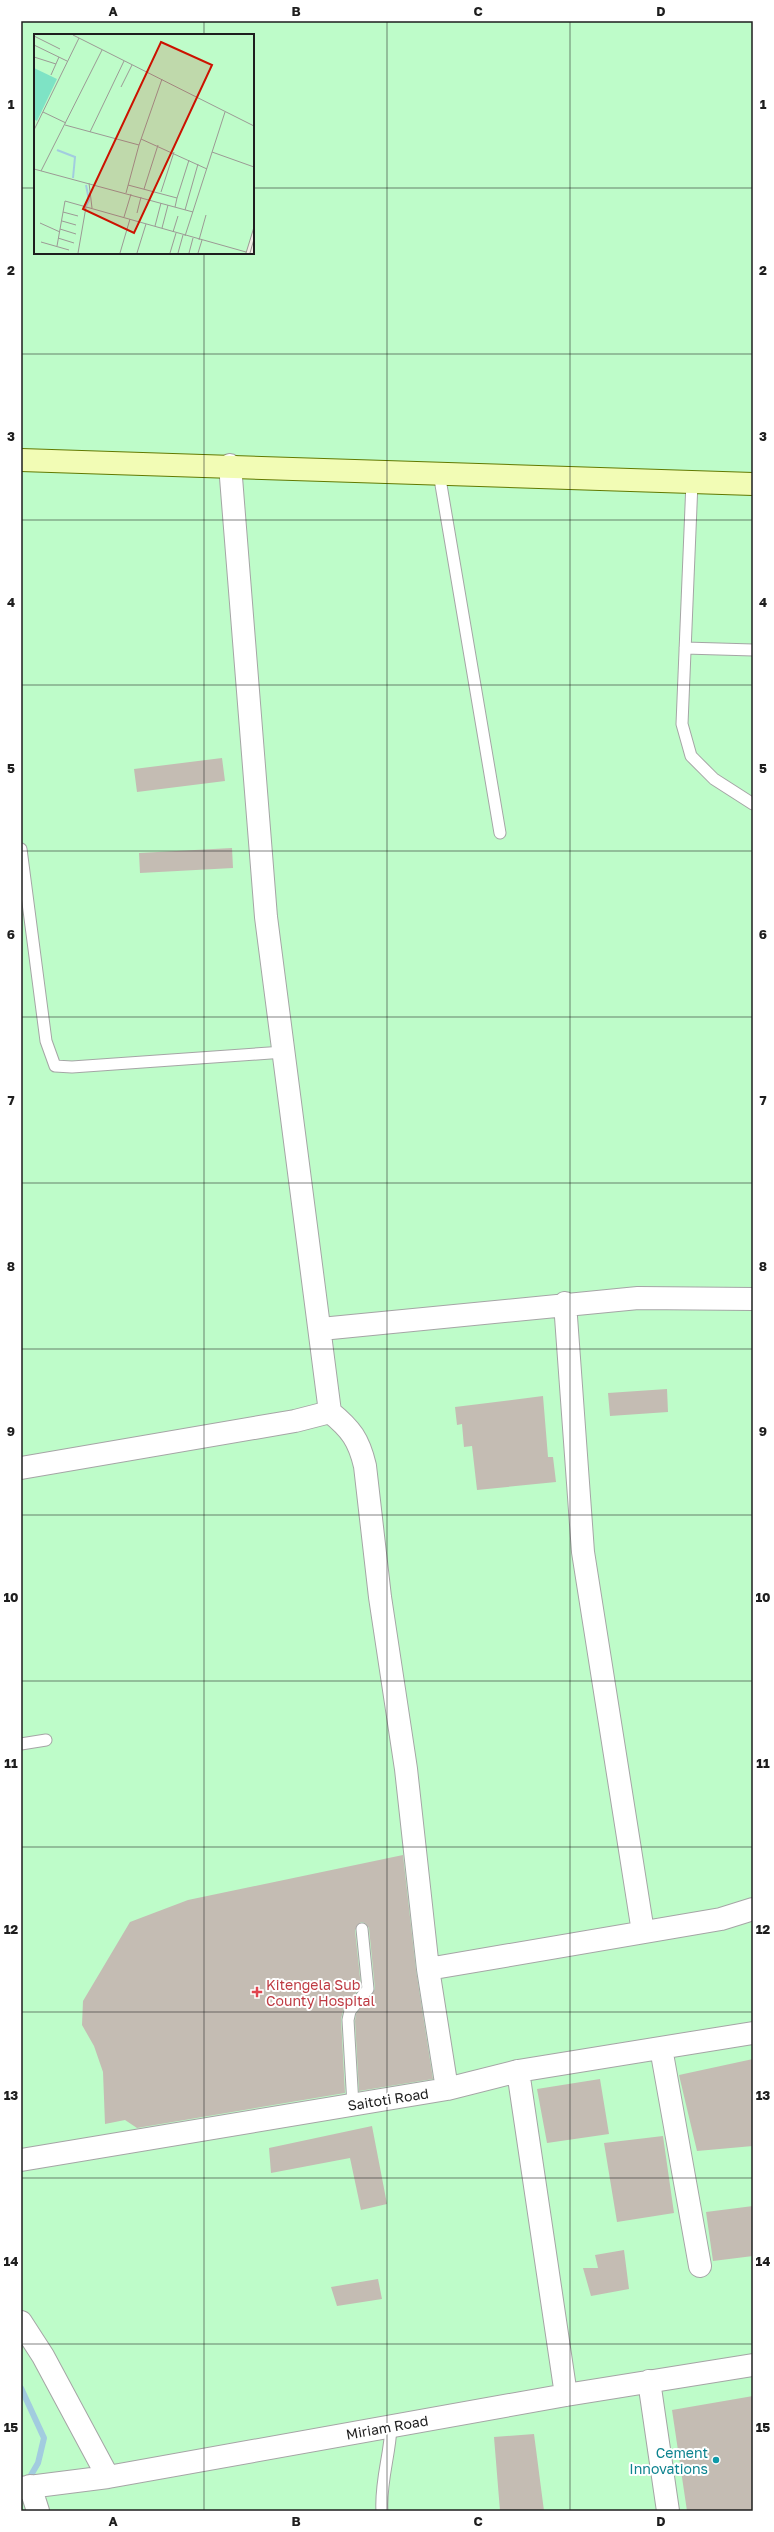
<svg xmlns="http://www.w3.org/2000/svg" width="774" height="2532" viewBox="0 0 774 2532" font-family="'Golos Text',sans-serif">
<rect width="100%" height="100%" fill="#f0ede4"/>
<!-- park -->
<path fill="#befcc9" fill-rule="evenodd" d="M21 21H753V2511H21ZM35 35H253V253H35Z"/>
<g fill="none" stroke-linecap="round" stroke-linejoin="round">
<!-- stream -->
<path stroke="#a2ccdf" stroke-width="6" d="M21 2388 44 2438 38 2463 27 2482"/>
</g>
<!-- building -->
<path fill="#c4bcb3" d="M222 758 225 781 137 792 134 769Z
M232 848 233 868 140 873 139 853Z
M667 1389 668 1412 610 1416 608 1393Z
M543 1396 548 1457H553L556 1482 477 1490 472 1446 464 1447 462 1424 457 1425 455 1407Z
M403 1855 416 1970 433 2079 359 2091 355 2021 356 2014 375 1989 369 1928 365 1923 361 1922 355 1930 361 1987 344 2007 341 2019 345 2093 137 2128 125 2120 105 2124 103 2072 94 2046 82 2025 83 2001 130 1922 188 1900Z
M753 2059V2146L697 2151 679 2075Z
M600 2079 609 2134 547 2143 537 2089Z
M372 2126 387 2204 361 2210 350 2158 271 2173 269 2148Z
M663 2136 674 2213 617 2222 604 2143Z
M753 2206V2256L713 2261 706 2212Z
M624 2250 629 2289 591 2296 583 2268H598L595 2255Z
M378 2279 382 2299 337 2306 331 2287Z
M753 2396V2511H687L672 2410Z
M534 2434 544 2511H500L494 2437Z"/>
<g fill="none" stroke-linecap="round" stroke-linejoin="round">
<!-- lane casing -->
<g stroke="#a5a5a5" stroke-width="13">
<path id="lane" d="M439 473 500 833
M692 482 682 724 691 756 714 779 753 804
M685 648 753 650
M21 849 46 1041 55 1066 72 1067 284 1052
M21 1744 46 1740
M353 2105 348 2020 350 2011 368 1989 362 1929
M382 2511C380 2482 390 2455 391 2427"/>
</g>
<!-- street casing -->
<g stroke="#a5a5a5" stroke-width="24">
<path id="street" d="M565 1303 583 1552 643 1932
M321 1329 638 1298 753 1299
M330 1412C351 1429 359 1440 365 1466L380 1597 406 1769 428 1969 447 2089
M21 1468 295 1421 330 1412 266 917 230 465
M428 1969 721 1919 753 1909
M661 2048 700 2266
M518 2071 566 2395
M21 2160 447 2089 518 2071 753 2033
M21 2322 43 2356 108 2477
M649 2381 668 2511
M30 2486 38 2511
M21 2488 108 2477 566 2395 753 2365"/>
</g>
<!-- secondary casing -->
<g stroke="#627a00" stroke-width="24">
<path id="secondary" d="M21 460 753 484"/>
</g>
<!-- lane -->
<use href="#lane" stroke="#fff" stroke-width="11"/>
<!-- street -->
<use href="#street" stroke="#fff" stroke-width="22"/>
<!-- secondary -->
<use href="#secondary" stroke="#f2fcb5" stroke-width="22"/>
</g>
<!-- grid -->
<path fill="none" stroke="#1e1e1e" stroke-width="1" stroke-opacity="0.55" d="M204 21V35M387 21V2511M570 21V2511M21 188H35M253 188H753M204 253V2511M21 354H753M21 520H753M21 685H753M21 851H753M21 1017H753M21 1183H753M21 1349H753M21 1515H753M21 1681H753M21 1847H753M21 2012H753M21 2178H753M21 2344H753"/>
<!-- markers -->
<path fill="#e0444e" stroke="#fff" stroke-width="1.5" d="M255 1986h4v4h4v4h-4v4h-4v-4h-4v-4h4z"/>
<circle fill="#0f9aa8" stroke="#fff" stroke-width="1.5" cx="716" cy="2460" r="4"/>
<g text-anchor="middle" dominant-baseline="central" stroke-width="4" stroke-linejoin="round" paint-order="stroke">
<!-- health labels -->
<g font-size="14" fill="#be3a42" stroke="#fff" text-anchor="start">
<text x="266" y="1984">Kitengela Sub<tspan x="266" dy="16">County Hospital</tspan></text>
</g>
<!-- street labels -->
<g font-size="14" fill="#1e1e1e" stroke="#fff">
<text transform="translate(388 2099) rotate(-9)">Saitoti Road</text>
<text transform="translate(387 2427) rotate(-10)">Miriam Road</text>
</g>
<!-- culture labels -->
<g font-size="14" fill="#0d838f" stroke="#fff" text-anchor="end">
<text x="708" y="2452">Cement<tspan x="708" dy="16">Innovations</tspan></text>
</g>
</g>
<!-- overview -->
<g transform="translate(34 34)">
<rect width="220" height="220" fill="#f0ede4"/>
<path d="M0 1H220V194L212 219H0Z" fill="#befcc9"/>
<path d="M0 34 23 45 3 87 0 85Z" fill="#7ee3c5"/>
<path fill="none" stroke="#a2ccdf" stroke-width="2" d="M23 116 41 123 39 144M52 151 55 166 52 172"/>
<path fill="none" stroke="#9c9a95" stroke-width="1" d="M39 1 220 92M0 2 26 15M0 11 33 27M0 23 22 30M17 41 25 23M87 53 98 31M9 78 32 89M31 91 105 111 128 45M0 96 45 4M56 98 90 27M107 105 173 135M178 118 220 133M0 135 159 178M7 137 68 16M55 149 58 174M94 151 143 164 141 173M110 155 124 111M127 158 140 118M92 159 105 111M143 164 155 126M151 176 164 130M29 178 44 182M103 179 107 163M90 183 97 160M28 187 42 191M6 189 26 198M121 192 127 169M128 194 134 171M26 195 42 200M139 198 144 182M151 202 191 78M24 204 40 209M165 206 172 181M7 208 35 216M23 212 31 167 212 218M44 219 52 173M86 219 96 185M103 219 112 190M136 219 142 199M144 219 149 201M155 219 159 204M164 219 168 206M212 219 220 193M216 219 220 205"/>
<path fill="#cc1200" fill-opacity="0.15" stroke="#cc1200" stroke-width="2" d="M127 8 178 31 100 199 49 175Z"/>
<rect width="220" height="220" fill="none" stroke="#1e1e1e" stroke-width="2"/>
</g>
<!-- border -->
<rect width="774" height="2532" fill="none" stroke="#ffffff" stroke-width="44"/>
<rect x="22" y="22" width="730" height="2488" fill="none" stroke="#1e1e1e" stroke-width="1.5"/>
<g font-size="13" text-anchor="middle" font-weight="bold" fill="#1e1e1e">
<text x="113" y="16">A</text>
<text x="296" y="16">B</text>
<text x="478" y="16">C</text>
<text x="661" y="16">D</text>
<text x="11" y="109">1</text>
<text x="763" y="109">1</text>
<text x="11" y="275">2</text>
<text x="763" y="275">2</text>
<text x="11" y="441">3</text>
<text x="763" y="441">3</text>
<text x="11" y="607">4</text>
<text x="763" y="607">4</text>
<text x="11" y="773">5</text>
<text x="763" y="773">5</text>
<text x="11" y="939">6</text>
<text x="763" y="939">6</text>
<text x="11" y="1105">7</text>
<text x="763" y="1105">7</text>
<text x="11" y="1271">8</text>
<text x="763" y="1271">8</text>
<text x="11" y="1436">9</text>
<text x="763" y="1436">9</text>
<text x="11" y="1602">10</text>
<text x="763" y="1602">10</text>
<text x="11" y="1768">11</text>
<text x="763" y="1768">11</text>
<text x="11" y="1934">12</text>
<text x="763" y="1934">12</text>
<text x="11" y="2100">13</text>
<text x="763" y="2100">13</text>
<text x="11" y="2266">14</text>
<text x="763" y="2266">14</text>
<text x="11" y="2432">15</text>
<text x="763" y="2432">15</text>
<text x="113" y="2526">A</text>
<text x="296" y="2526">B</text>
<text x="478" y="2526">C</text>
<text x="661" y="2526">D</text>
</g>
</svg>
